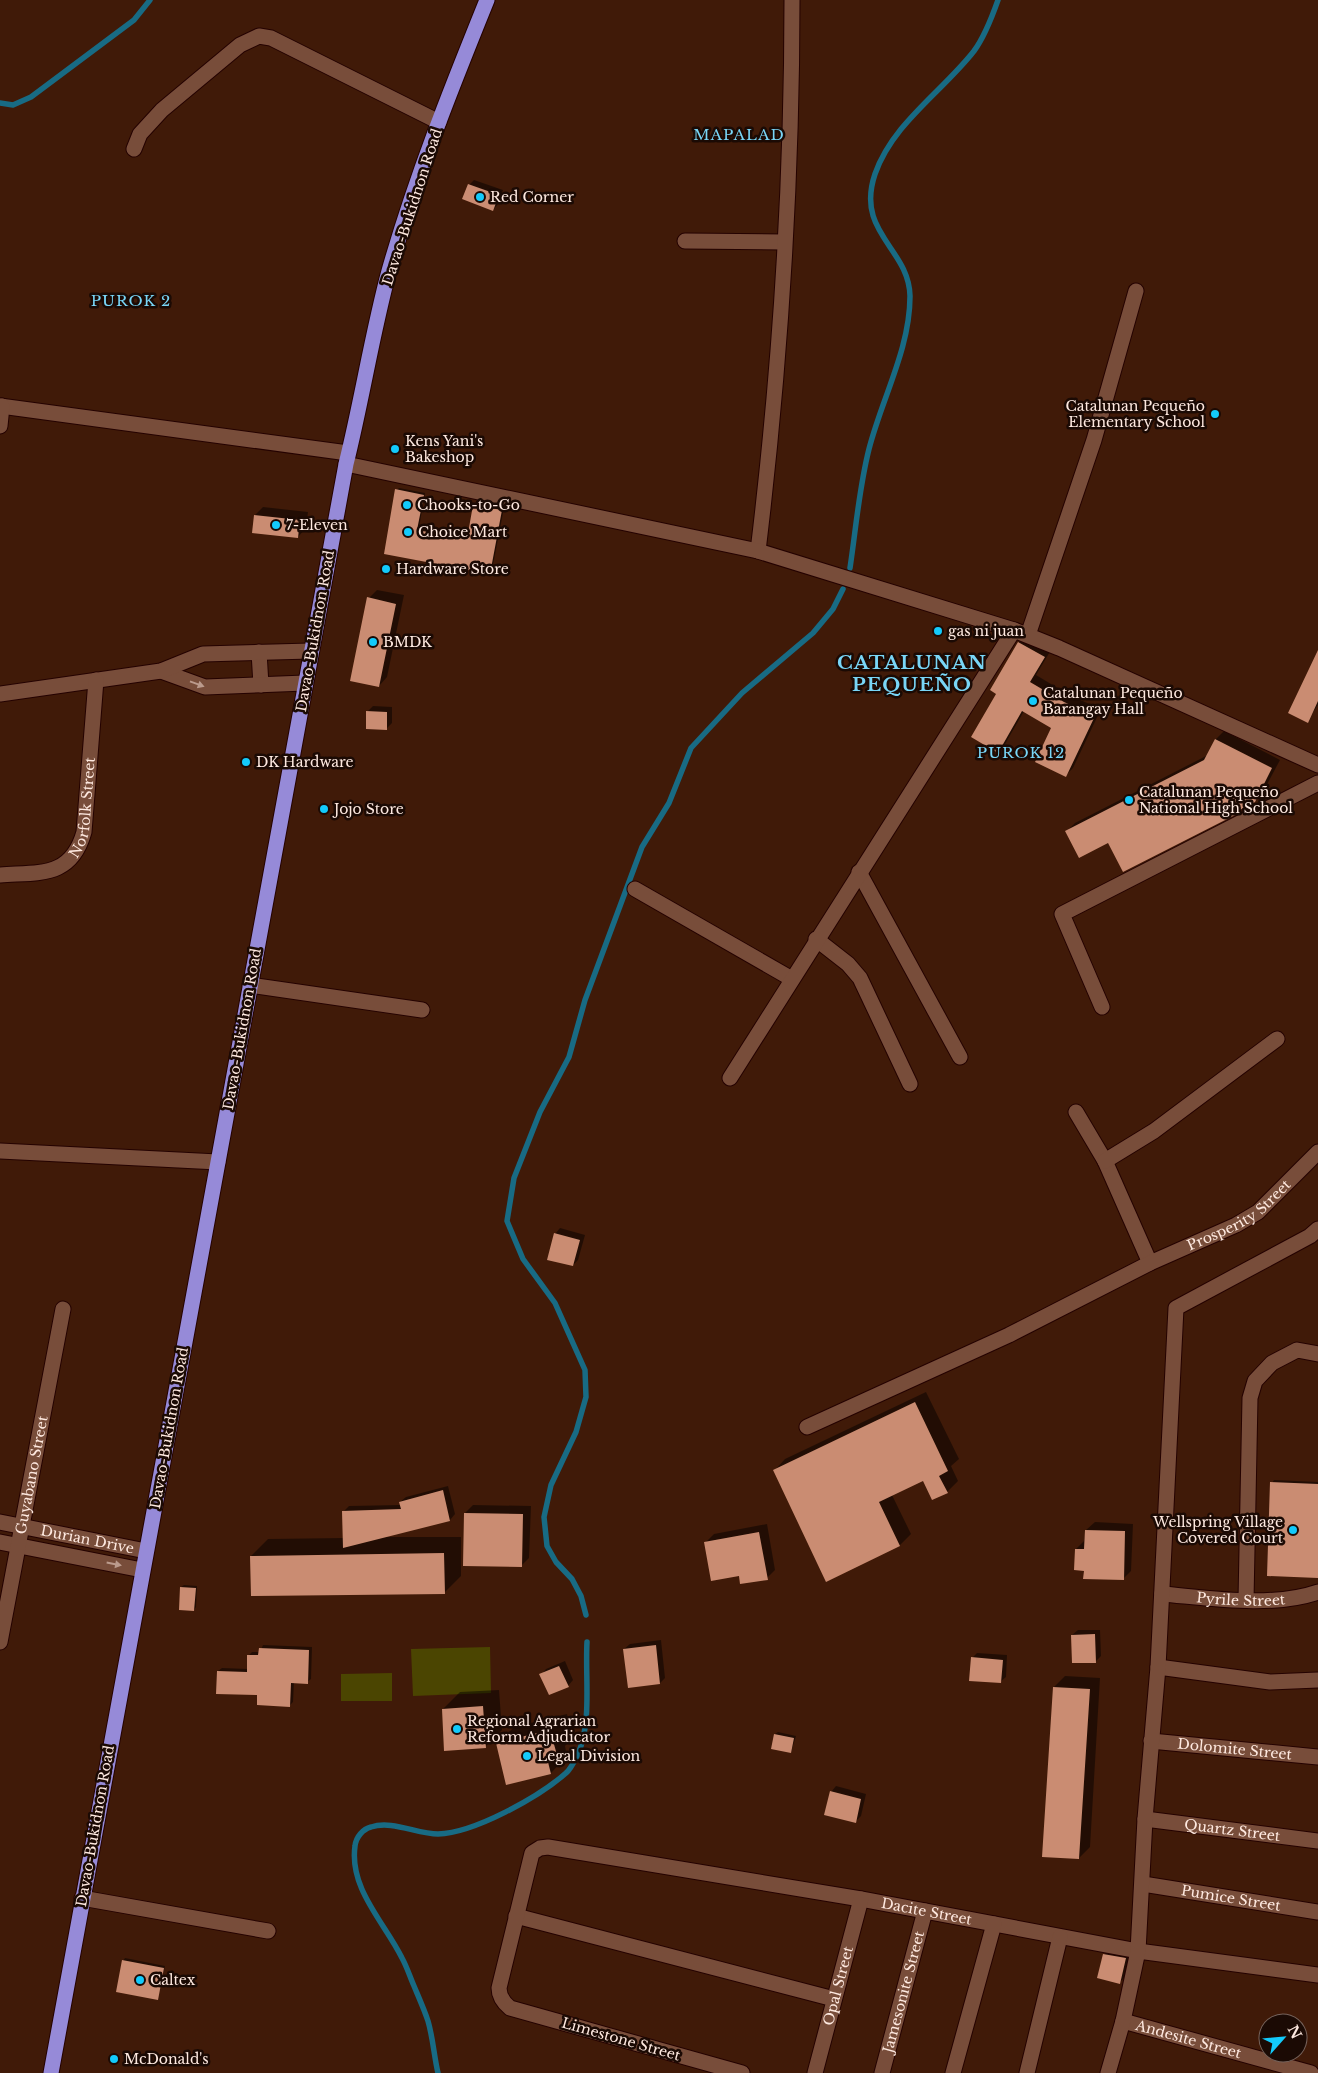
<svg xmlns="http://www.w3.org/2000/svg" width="1318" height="2073" viewBox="0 0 1318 2073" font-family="'Libre Baskerville',serif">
<rect width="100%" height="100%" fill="#401a08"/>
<!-- green -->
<path fill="#4b4501" d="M490 1647 491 1693 413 1696 411 1649Z
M392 1673V1701H341V1674Z"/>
<!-- shadow -->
<path fill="#0007" d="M474 180 503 190 498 204 493 210 469 185Z
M399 488 425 493 419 528 468 537 477 503 504 508 492 570 490 573 385 553 397 490Z
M263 507 308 512 306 528 298 537 253 532 255 515Z
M377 590 404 595 387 677 379 686 369 598Z
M1026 635 1051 650 1036 675 1071 696 1101 709 1073 768 1066 775 1053 728 1024 711 1005 744 998 751V693L992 690 1019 642Z
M1318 658V705L1307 721Z
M373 706 392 707V723L386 729 367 712Z
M1224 731 1280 760 1263 792 1237 813 1123 871 1108 842 1067 831 1075 823 1208 755 1216 739Z
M560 1228 585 1235 578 1260 573 1265 555 1234Z
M926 1392 959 1459 951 1466 958 1481 947 1492 924 1479 892 1495 911 1534 900 1545 774 1471 785 1459Z
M1274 1480 1318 1482V1577L1272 1483Z
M448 1486 455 1514 450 1520 382 1537H461V1576L445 1592 251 1556 268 1539 344 1538V1511L349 1506 401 1505 400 1502 406 1497Z
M473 1505 531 1506 529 1558 521 1566 465 1513Z
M1095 1522 1133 1524 1131 1571 1123 1579 1085 1569 1076 1549 1084 1541 1086 1530Z
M767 1524 775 1570 767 1578 740 1575 706 1542 714 1534Z
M184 1585 197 1586 196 1607 194 1610 181 1587Z
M1078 1630H1100L1101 1656 1096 1661 1072 1635Z
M661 1640 665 1678 660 1683 624 1649 630 1644Z
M263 1645 312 1647 311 1679 307 1682H294L293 1702 290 1705 258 1694 218 1671 222 1668 248 1669 249 1655 252 1652H260Z
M977 1653 1007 1655 1006 1677 1000 1682 972 1658Z
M565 1661 573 1680 568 1686 541 1675 546 1669Z
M1065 1676 1100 1678 1090 1847 1079 1858 1054 1687Z
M499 1690 502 1730 485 1747 443 1709 460 1692Z
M567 1714 573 1738 565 1746 567 1756 551 1773 497 1744 514 1727Z
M778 1732 796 1736 791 1752 775 1734Z
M836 1786 866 1794 861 1816 855 1822 831 1792Z
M1109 1949 1131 1953 1125 1977 1119 1983 1104 1955Z
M125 1958 165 1966 157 1999 123 1961Z"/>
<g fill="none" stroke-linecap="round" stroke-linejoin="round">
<!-- stream -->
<path stroke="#186b84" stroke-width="5.5" d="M0 103 13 105 31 97 134 20 150 0
M850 568C856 528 859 488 869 449 882 398 910 349 910 296 909 248 855 233 875 174 893 123 942 92 974 51 985 36 992 17 998 0
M586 1615 581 1596 572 1579 556 1562 547 1546 544 1517 551 1485 576 1432 586 1397 585 1370 555 1303 523 1259 507 1221 514 1178 540 1112 569 1057 585 1000 642 847 669 803 691 748 742 693 813 633 833 609 843 589
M438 2073C434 2056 433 2038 428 2021 424 2009 419 1998 414 1986 410 1977 407 1967 402 1958 385 1923 349 1889 355 1846 356 1837 363 1829 371 1827 392 1820 417 1834 438 1834 474 1833 539 1797 566 1773 571 1769 575 1760 578 1754 592 1722 585 1678 587 1642"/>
</g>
<!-- building -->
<path fill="#ca8c72" d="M468 184 499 195 493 211 462 199Z
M395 489 424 495 417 530 467 539 473 505 502 510 490 574 384 554Z
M254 515 300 520 298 538 252 533Z
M367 597 396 604 379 687 350 681Z
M1018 642 1045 657 1030 682 1064 702 1095 716 1066 777 1035 762 1051 728 1022 711 998 753 971 737 996 694 990 690Z
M1318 650V701L1308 723 1288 713Z
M366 711 387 712V730L366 729Z
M1215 739 1272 768 1255 802 1236 812 1237 814 1123 872 1108 843 1079 858 1065 831 1204 760Z
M554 1233 580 1240 573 1266 547 1260Z
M915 1402 948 1471 939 1476 948 1493 932 1500 923 1481 879 1502 900 1546 826 1582 773 1470Z
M1270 1482 1318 1484V1578L1267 1576Z
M443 1490 450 1521 343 1548 342 1511 401 1509 399 1502Z
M464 1513 523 1514 522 1567 463 1566Z
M1085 1530 1125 1531 1124 1580 1083 1579 1084 1571 1074 1570 1075 1549H1084Z
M759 1532 768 1580 740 1584 739 1576 711 1581 704 1542Z
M444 1553 445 1594 251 1596 250 1556Z
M180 1587 196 1588 194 1611 179 1610Z
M1095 1634 1096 1663H1072L1071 1635Z
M656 1645 660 1684 628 1688 623 1649Z
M259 1648 309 1650 308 1684 291 1683 290 1707 257 1705V1695L216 1694 217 1671 247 1672V1655H258Z
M971 1657 1003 1660 1001 1683 969 1681Z
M559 1666 569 1687 549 1695 539 1674Z
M1053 1687 1090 1689 1079 1859 1042 1857Z
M483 1706 486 1748 444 1751 442 1709Z
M550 1730 557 1755 547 1758 551 1774 506 1785 496 1743Z
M774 1734 794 1738 791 1753 771 1749Z
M830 1791 861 1799 856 1823 824 1815Z
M1103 1954 1126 1958 1120 1984 1097 1978Z
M122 1960 164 1968 158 2000 116 1992Z"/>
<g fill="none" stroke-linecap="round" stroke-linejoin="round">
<!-- minor casing -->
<g stroke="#240200" stroke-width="17">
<g id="minor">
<path d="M134 149 140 134 162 110 240 45 259 36 271 38 439 122"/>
<path d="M685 241 784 242"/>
<path d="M0 406 348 453"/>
<path d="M0 426 2 406"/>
<path d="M758 551C780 369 792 184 792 0"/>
<path d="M1028 635 1094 440 1136 291"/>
<path d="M259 652 261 685"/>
<path d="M161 671 205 687 305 683"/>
<path d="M0 694 161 671 203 654 311 651"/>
<path d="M859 872 960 1057"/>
<path id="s1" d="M0 875C40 872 71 878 84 832L96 680"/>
<path d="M635 889 792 979"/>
<path d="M816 939 848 964 860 978 910 1084"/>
<path d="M250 985 422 1010"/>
<path d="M1102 1007 1062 914 1318 783"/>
<path d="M730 1078 1014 630"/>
<path d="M1076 1112 1105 1161 1150 1263"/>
<path d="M0 1151 218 1162"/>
<path d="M1105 1161 1154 1131 1277 1039"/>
<path id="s2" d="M807 1427 1009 1335 1150 1263 1236 1225 1258 1212 1318 1152"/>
<path id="s3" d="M0 1522 146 1551"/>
<path d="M0 1542 142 1570"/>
<path id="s4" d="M1162 1594C1209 1598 1272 1608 1318 1592"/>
<path d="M1246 1600 1250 1398 1255 1381 1272 1363 1297 1350 1318 1354"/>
<path id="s5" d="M0 1642 63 1309"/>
<path d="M1158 1667 1270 1682 1318 1680"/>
<path id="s6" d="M1151 1741 1318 1757"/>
<path id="s7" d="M1145 1819 1318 1841"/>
<path id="s8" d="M1143 1884 1318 1912"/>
<path d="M82 1898 268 1931"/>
<path d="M516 1916 834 1999"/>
<path id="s9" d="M1123 2021 1311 2073"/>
<path id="s10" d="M742 2073 510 2008C504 2003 499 1997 499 1988L532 1853 540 1848 548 1847 861 1899 1138 1951 1318 1975"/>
<path id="s11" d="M815 2073 861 1899"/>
<path id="s12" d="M882 2073 925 1911"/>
<path d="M953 2073 994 1924"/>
<path d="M1027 2073 1060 1937"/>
<path d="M1108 2073 1123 2021 1138 1951 1145 1819 1158 1667 1176 1308 1310 1236 1318 1229"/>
</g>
</g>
<!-- tertiary casing -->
<g stroke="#240200" stroke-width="17">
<path id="tertiary" d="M346 464 758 551 1014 630 1059 648 1318 765"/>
</g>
<!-- trunk casing -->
<g stroke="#240200" stroke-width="17">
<path id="trunk" d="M51 2073 346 464C362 400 372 334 389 271 415 179 451 89 487 0"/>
</g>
<!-- minor -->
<use href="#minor" stroke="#784d3a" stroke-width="15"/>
<!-- tertiary -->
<use href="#tertiary" stroke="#784d3a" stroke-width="15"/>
<!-- trunk -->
<use href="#trunk" stroke="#968ad8" stroke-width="15"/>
</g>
<!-- one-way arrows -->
<defs><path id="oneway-solid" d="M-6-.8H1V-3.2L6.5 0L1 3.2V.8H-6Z" transform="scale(1.25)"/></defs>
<g fill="#bb9b8d">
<use href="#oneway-solid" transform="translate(197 684) rotate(20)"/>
<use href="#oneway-solid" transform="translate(114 1564) rotate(11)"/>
</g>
<!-- markers -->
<g fill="#13cafb" stroke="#1b0a04" stroke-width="2">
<circle cx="480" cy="197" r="5"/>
<circle cx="1215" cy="414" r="5"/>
<circle cx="395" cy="449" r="5"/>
<circle cx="407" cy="505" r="5"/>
<circle cx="276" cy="525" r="5"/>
<circle cx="408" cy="532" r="5"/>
<circle cx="386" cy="569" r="5"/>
<circle cx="938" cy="631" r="5"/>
<circle cx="373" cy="642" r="5"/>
<circle cx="1033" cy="701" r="5"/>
<circle cx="246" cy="762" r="5"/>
<circle cx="1129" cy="800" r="5"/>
<circle cx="324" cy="809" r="5"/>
<circle cx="1293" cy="1530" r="5"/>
<circle cx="457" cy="1729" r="5"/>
<circle cx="527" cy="1756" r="5"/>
<circle cx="140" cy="1980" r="5"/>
<circle cx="114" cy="2059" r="5"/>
</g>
<g text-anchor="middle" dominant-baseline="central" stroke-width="5" stroke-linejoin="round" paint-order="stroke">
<!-- poi labels -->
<g font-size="14" fill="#fee9e0" stroke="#1b0a04" text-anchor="start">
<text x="490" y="197">Red Corner</text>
<text x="1205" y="406" text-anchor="end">Catalunan Pequeño<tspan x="1205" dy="16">Elementary School</tspan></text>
<text x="405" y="441">Kens Yani's<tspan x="405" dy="16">Bakeshop</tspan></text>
<text x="417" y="505">Chooks-to-Go</text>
<text x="286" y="525">7-Eleven</text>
<text x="418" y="532">Choice Mart</text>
<text x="396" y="569">Hardware Store</text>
<text x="948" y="631">gas ni juan</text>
<text x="383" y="642">BMDK</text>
<text x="1043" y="693">Catalunan Pequeño<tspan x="1043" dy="16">Barangay Hall</tspan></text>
<text x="256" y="762">DK Hardware</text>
<text x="1139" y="792">Catalunan Pequeño<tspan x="1139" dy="16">National High School</tspan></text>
<text x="334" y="809">Jojo Store</text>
<text x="1283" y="1522" text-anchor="end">Wellspring Village<tspan x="1283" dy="16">Covered Court</tspan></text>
<text x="467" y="1721">Regional Agrarian<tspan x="467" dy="16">Reform Adjudicator</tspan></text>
<text x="537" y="1756">Legal Division</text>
<text x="150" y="1980">Caltex</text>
<text x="124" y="2059">McDonald's</text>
</g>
<!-- street labels -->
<g font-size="14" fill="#fee9e0" stroke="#1b0a04">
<text transform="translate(412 207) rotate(-72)">Davao-Bukidnon Road</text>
<text transform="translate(315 631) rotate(-80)">Davao-Bukidnon Road</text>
<text stroke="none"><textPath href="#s1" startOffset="128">Norfolk Street</textPath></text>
<text transform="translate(242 1029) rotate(-80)">Davao-Bukidnon Road</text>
<text stroke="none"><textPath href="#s2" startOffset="482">Prosperity Street</textPath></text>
<text transform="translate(169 1428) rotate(-80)">Davao-Bukidnon Road</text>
<text stroke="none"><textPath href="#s5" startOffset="170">Guyabano Street</textPath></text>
<text stroke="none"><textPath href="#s3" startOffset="89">Durian Drive</textPath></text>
<text stroke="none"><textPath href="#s4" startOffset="79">Pyrile Street</textPath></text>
<text stroke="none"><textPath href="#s6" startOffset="84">Dolomite Street</textPath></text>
<text transform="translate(95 1826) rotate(-80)">Davao-Bukidnon Road</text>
<text stroke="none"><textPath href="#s7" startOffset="88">Quartz Street</textPath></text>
<text stroke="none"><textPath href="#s8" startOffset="89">Pumice Street</textPath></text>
<text stroke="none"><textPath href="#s10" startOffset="805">Dacite Street</textPath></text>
<text stroke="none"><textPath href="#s11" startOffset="90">Opal Street</textPath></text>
<text stroke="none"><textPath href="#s12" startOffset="84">Jamesonite Street</textPath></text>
<text transform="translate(621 2039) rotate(16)">Limestone Street</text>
<text stroke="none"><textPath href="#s9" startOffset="68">Andesite Street</textPath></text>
</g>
<!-- neighbourhood labels -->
<g font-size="15" letter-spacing="1" fill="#79d6f7" stroke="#1b0a04">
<text x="739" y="134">MAPALAD</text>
<text x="131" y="300">PUROK 2</text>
<text x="1021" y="752">PUROK 12</text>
</g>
<!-- district labels -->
<g font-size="19" font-weight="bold" letter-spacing="1" fill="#79d6f7" stroke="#1b0a04">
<text x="912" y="662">CATALUNAN<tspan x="912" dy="22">PEQUEÑO</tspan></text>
</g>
</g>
<!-- north arrow -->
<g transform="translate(1283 2038) rotate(63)"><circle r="24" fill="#1b0a04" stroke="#76635c"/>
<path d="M0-4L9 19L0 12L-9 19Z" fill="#13cafb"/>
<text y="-8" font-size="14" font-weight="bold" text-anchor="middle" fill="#fee9e0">N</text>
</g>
</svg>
